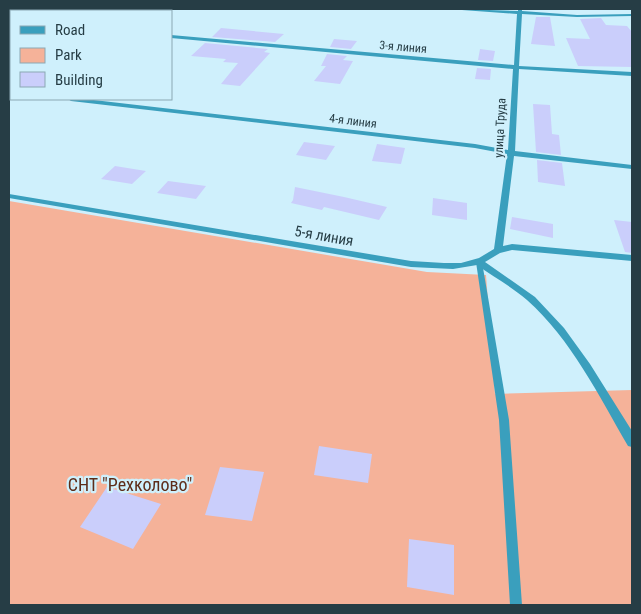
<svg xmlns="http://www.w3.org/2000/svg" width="641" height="614" viewBox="0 0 641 614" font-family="'Roboto Condensed',sans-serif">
<rect width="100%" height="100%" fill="#cff0fc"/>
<!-- green -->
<path fill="#f5b299" d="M9 201 427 272 486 275 495 394 632 390V605H9Z"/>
<!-- building -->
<path fill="#cacefb" d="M536 17H550L555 46 531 44Z
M601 18 606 25 627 26 632 32V67L578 66 566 38 590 39 580 19Z
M221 28 284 34 275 42 212 37Z
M334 39 357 41 351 49 330 47Z
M205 43 268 49 264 52 270 53 240 86 221 84 238 63 223 62 226 59 191 56Z
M480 49 495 51 493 61 478 60Z
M327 54 347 56 343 60 353 61 340 84 314 81 326 66H321Z
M477 68 491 69 490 80 475 79Z
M533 104 550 105 552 134 559 135 561 155 536 152Z
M304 142 335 146 326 160 296 155Z
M377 144 405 148 401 164 372 161Z
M537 160 562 163 565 186 538 182Z
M115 166 146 171 132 184 101 179Z
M168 181 206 186 196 199 157 193Z
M295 187 344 197 387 207 379 220 324 207 322 210 291 203 293 200Z
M433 198 467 203V220L432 215Z
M512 217 553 224V238L510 229Z
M614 220 632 222V253L625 252Z
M319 446 372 454 368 483 314 475Z
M220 467 264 472 252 521 205 515Z
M107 487 161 504 133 549 80 527Z
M409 539 454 545V595L407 587Z"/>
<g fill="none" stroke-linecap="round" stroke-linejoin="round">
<!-- service -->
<path fill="#3a9fbd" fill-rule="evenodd" d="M477 260H479L482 262 509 420 522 605H510L499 420 476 262Z"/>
<!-- minor -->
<path fill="#3a9fbd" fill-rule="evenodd" d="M28 9H33L30 11H25Z
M460 9 518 11V9H522V11L577 15 632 14V16L577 17 522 14 519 66 632 72V76L519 69 515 151 632 165V169L514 156 503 246 512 244 632 255V261L512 250 500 253 485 262 535 297 564 328 590 364 632 431V447L628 446C599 396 571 339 527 300 512 287 494 277 477 265L453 269 411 267 9 198V194L411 261 444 263H461L479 258 494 249 507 154 475 148 71 101 68 99H85L475 144 508 150 513 69 171 38V35L514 65 517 14 462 10Z
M9 17 11 18V21L9 20Z
M9 89 11 90V94L9 93Z"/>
</g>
<g text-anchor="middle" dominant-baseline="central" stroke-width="4.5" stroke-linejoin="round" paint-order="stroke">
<!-- far-street labels -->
<g font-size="12" fill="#263d45" stroke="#cff0fc">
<text transform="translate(403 47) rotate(5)">3-я линия</text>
<text transform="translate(353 121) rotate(7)">4-я линия</text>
<text transform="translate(500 128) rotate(-87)">улица Труда</text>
</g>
<!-- street labels -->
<g font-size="15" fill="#263d45" stroke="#cff0fc">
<text transform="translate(324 236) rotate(10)">5-я линия</text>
</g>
<!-- near-park labels -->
<g font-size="18" fill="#5d2c18" stroke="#cff0fc">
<text x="130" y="484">СНТ "Рехколово"</text>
</g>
</g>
<!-- border -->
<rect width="641" height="614" fill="none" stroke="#263d45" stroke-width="20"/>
<!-- legend -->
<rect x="10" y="10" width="162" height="90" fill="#cff0fc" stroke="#8ba8b3"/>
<rect x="20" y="26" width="25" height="8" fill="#3a9fbd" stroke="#8ba8b3"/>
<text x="55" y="35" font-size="15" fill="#263d45">Road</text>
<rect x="20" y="48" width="25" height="15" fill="#f5b299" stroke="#8ba8b3"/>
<text x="55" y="60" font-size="15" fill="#263d45">Park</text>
<rect x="20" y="72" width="25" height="15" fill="#cacefb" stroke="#8ba8b3"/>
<text x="55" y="85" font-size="15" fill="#263d45">Building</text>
</svg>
